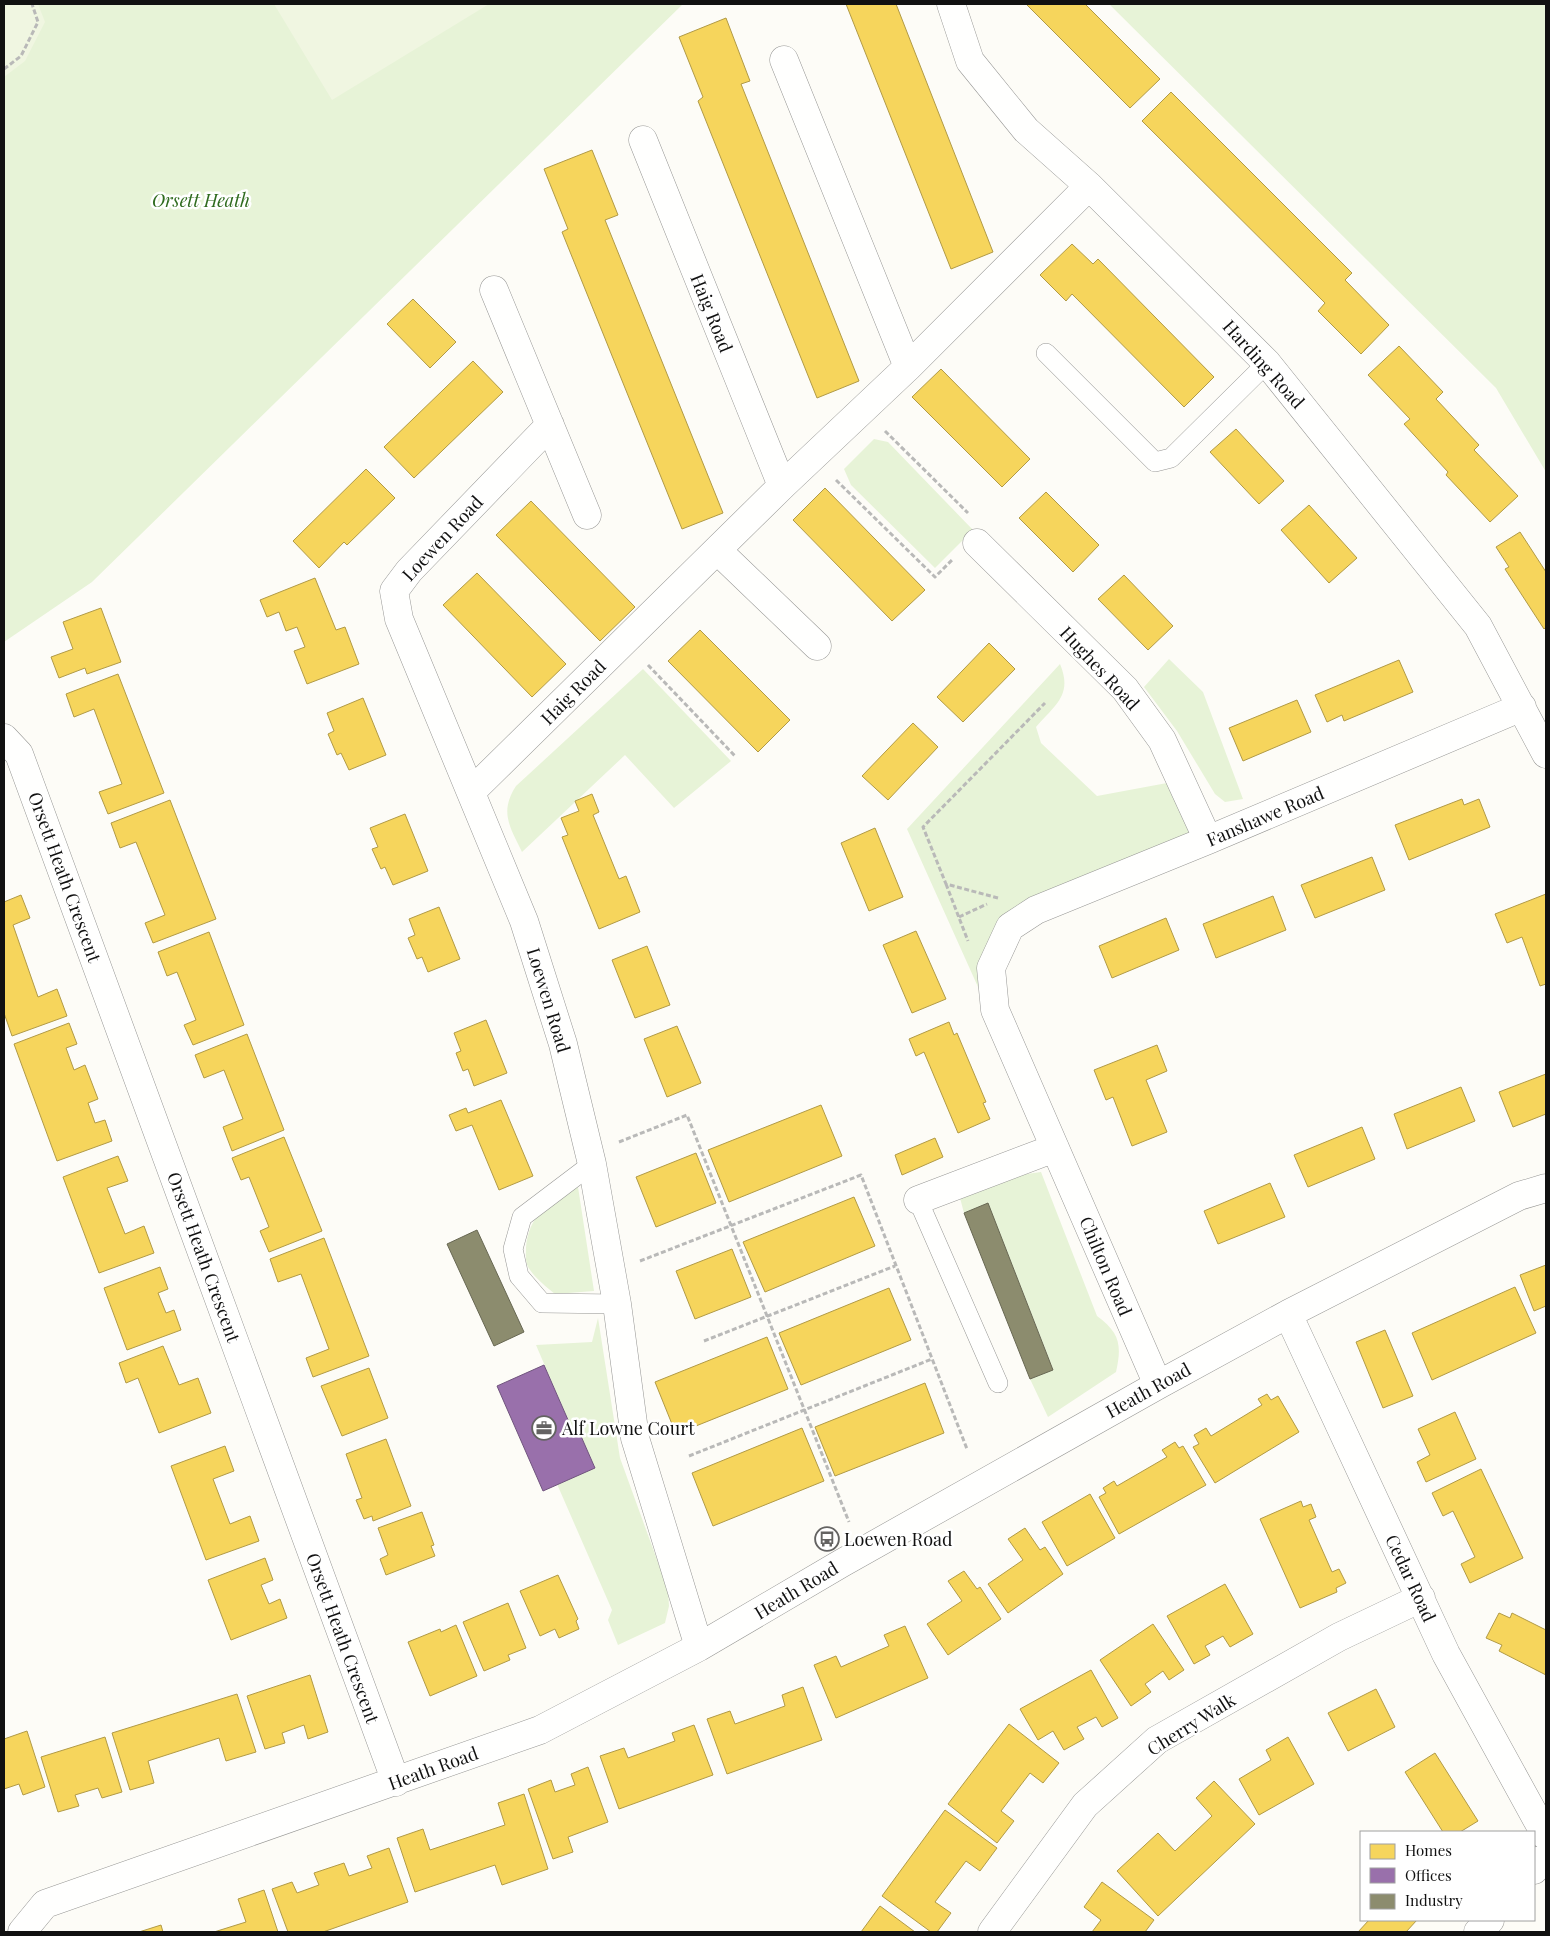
<svg xmlns="http://www.w3.org/2000/svg" width="1550" height="1936" viewBox="0 0 1550 1936" font-family="'Playfair Display',serif">
<rect width="100%" height="100%" fill="#fdfcf7"/>
<!-- green -->
<path fill="#e7f3d7" d="M4 4H683L92 582 4 642Z
M1109 4H1546V472L1496 388Z
M874 439 888 442 973 530 935 568 851 485 844 469Z
M1169 659 1203 692 1243 799 1225 802 1215 794 1177 731 1144 687Z
M1060 664C1073 695 1055 705 1036 727L1041 743 1097 796 1167 783 1195 832 1033 903 987 1007 907 829Z
M643 669 731 761 674 808 625 755 522 852C510 827 499 812 516 786Z
M1041 1172 1097 1316C1120 1333 1122 1345 1116 1372L1048 1417 1030 1379 1053 1369 988 1203 964 1213 960 1198 1013 1176Z
M578 1187 594 1291 555 1294C545 1286 535 1278 528 1267 525 1261 526 1254 526 1248 528 1217 550 1197 578 1187Z
M598 1318 620 1458 668 1590 669 1606 665 1623 618 1645 608 1620 612 1610 557 1484 595 1467 577 1427 572 1429 536 1345 592 1342Z"/>
<!-- pitch -->
<path fill="#f0f6e1" d="M4 4H38L45 22 25 61 4 77Z
M274 4H489L332 100Z"/>
<!-- homes -->
<path fill="#f6d55c" stroke="#b19a46" d="M846 4H896L993 252 951 269Z
M1026 4H1085L1160 79 1130 108Z
M726 18 750 81 741 84 859 381 817 398 698 101 703 97 679 37Z
M1171 92 1352 273 1345 280 1389 325 1361 354 1318 311 1325 303 1142 121Z
M592 150 618 215 605 220 723 513 682 529 562 232 568 229 544 169Z
M1072 244 1093 264 1098 259 1214 377 1184 407 1072 294 1066 301 1040 275Z
M413 299 456 342 430 368 387 324Z
M1399 346 1443 392 1436 399 1479 445 1474 450 1518 496 1490 522 1446 475 1448 472 1404 424 1410 419 1368 375Z
M473 361 503 392 414 478 384 447Z
M941 369 1030 459 1002 487 912 397Z
M1236 429 1284 481 1259 504 1210 452Z
M366 469 395 498 347 545 344 542 319 568 293 541Z
M825 488 925 590 892 621 793 520Z
M1046 492 1099 545 1073 572 1019 518Z
M531 501 635 607 600 641 496 535Z
M1309 505 1357 558 1329 583 1281 530Z
M1520 532 1546 572V627L1544 629 1505 569 1509 567 1496 547Z
M477 573 566 664 532 697 443 605Z
M1124 575 1173 626 1148 650 1098 599Z
M315 578 336 630 345 627 359 664 307 684 294 651 305 647 297 627 286 631 279 612 267 617 260 600Z
M101 608 121 662 87 674 85 668 59 678 51 657 73 649 63 622Z
M700 630 790 720 758 752 668 661Z
M989 643 1015 669 963 722 937 697Z
M1399 660 1413 692 1344 721 1342 715 1327 722 1315 695Z
M118 674 164 793 108 814 99 792 122 784 94 709 74 717 66 694Z
M363 698 386 755 349 770 341 753 337 755 328 734 334 731 327 713Z
M1297 700 1311 732 1243 761 1229 728Z
M913 723 938 747 888 800 862 776Z
M592 794 599 812 593 815 619 879 626 876 640 912 599 929 562 837 568 835 561 818 579 811 575 801Z
M1462 799 1464 805 1479 799 1490 827 1409 860 1395 825Z
M170 800 216 919 153 943 145 923 165 915 136 842 120 848 111 823Z
M405 814 428 871 393 885 385 867 381 869 372 849 378 847 370 828Z
M875 828 903 897 869 911 841 843Z
M1372 857 1385 890 1315 918 1301 885Z
M1546 894V984L1540 986 1522 937 1507 943 1495 914Z
M21 895 30 918 13 925 38 997 57 989 67 1016 12 1036 4 1013V902Z
M1273 896 1286 930 1216 958 1203 924Z
M439 907 460 959 428 972 422 957 417 959 408 938 415 935 409 919Z
M1166 918 1179 950 1112 978 1099 946Z
M916 931 946 999 912 1013 883 945Z
M209 932 244 1025 193 1045 184 1025 196 1020 177 972 167 976 158 952Z
M647 946 670 1005 635 1018 612 960Z
M486 1020 507 1073 474 1086 468 1069 463 1071 456 1053 461 1051 454 1033Z
M949 1022 954 1035 957 1033 986 1102 983 1103 990 1119 958 1133 924 1052 916 1056 909 1039Z
M69 1023 77 1044 66 1048 74 1070 85 1065 98 1099 88 1103 95 1123 105 1120 112 1141 57 1161 14 1044Z
M677 1026 701 1083 667 1097 644 1039Z
M247 1034 284 1130 232 1151 223 1127 243 1119 224 1070 204 1078 195 1055Z
M1157 1045 1167 1071 1146 1080 1167 1132 1132 1146 1113 1097 1106 1100 1094 1070Z
M1546 1074V1114L1513 1127 1499 1092Z
M1461 1087 1475 1121 1407 1149 1394 1114Z
M501 1100 533 1176 499 1190 472 1125 456 1131 449 1115 466 1108 468 1113Z
M821 1105 842 1156 729 1202 708 1150Z
M1362 1127 1375 1159 1308 1187 1294 1155Z
M284 1137 322 1231 269 1252 260 1231 269 1227 249 1177 241 1180 232 1158Z
M935 1138 943 1157 902 1175 895 1155Z
M696 1153 716 1203 656 1227 636 1177Z
M118 1156 128 1181 107 1188 125 1234 144 1226 154 1253 99 1273 63 1177Z
M1270 1183 1285 1217 1218 1244 1204 1211Z
M854 1197 875 1246 765 1292 743 1242Z
M324 1238 369 1356 313 1377 306 1358 329 1349 301 1274 278 1282 270 1259Z
M732 1249 751 1297 695 1319 676 1271Z
M1546 1265V1306L1534 1311 1520 1275Z
M160 1267 168 1289 158 1293 166 1313 174 1310 181 1330 127 1350 104 1288Z
M1515 1287 1536 1333 1432 1380 1412 1333Z
M889 1288 911 1340 801 1385 779 1333Z
M1385 1330 1413 1396 1383 1408 1356 1342Z
M767 1337 788 1389 676 1434 655 1382Z
M163 1346 179 1385 198 1378 211 1413 159 1433 138 1378 126 1383 119 1363Z
M369 1368 388 1418 342 1436 321 1386Z
M925 1383 944 1433 835 1476 815 1427Z
M1267 1394 1271 1400 1278 1396 1299 1432 1215 1483 1193 1447 1199 1444 1194 1435 1206 1428 1211 1436 1262 1405 1258 1399Z
M1455 1412 1476 1459 1426 1482 1417 1462 1430 1455 1418 1429Z
M802 1428 824 1481 713 1526 692 1473Z
M386 1439 411 1506 373 1521 372 1516 364 1519 356 1500 362 1498 346 1454Z
M1175 1442 1179 1448 1183 1446 1206 1485 1119 1534 1099 1497 1106 1493 1103 1488 1114 1481 1117 1486 1167 1457 1162 1450Z
M225 1446 234 1471 213 1479 230 1524 250 1516 259 1541 206 1560 171 1466Z
M1481 1469 1523 1558 1470 1583 1461 1564 1475 1557 1453 1511 1443 1516 1432 1493Z
M1090 1494 1115 1538 1067 1566 1042 1522Z
M1301 1501 1303 1507 1311 1504 1316 1517 1309 1520 1332 1572 1339 1569 1346 1583 1336 1588 1337 1592 1300 1608 1260 1519Z
M422 1512 434 1545 431 1546 435 1556 386 1575 380 1559 388 1555 378 1528Z
M1025 1528 1040 1550 1045 1547 1063 1574 1008 1613 988 1584 1023 1560 1008 1539Z
M265 1558 273 1580 261 1585 269 1604 280 1599 287 1618 231 1640 208 1580Z
M964 1571 977 1589 980 1587 1001 1619 948 1655 927 1624 962 1601 948 1581Z
M558 1575 578 1619 576 1621 579 1629 559 1638 555 1629 540 1636 520 1591Z
M1225 1584 1253 1634 1230 1647 1223 1636 1205 1646 1210 1655 1194 1664 1167 1616Z
M508 1603 526 1648 508 1655 510 1660 484 1671 463 1622Z
M1499 1613 1510 1618 1512 1613 1546 1630V1675L1499 1651 1502 1645 1486 1638Z
M1153 1624 1184 1670 1169 1680 1163 1671 1145 1684 1151 1692 1131 1706 1100 1660Z
M456 1625 477 1676 430 1696 408 1642 440 1629 441 1632Z
M905 1626 928 1678 836 1718 814 1665 836 1656 841 1667 889 1646 884 1635Z
M1091 1670 1118 1718 1102 1727 1096 1717 1077 1727 1084 1739 1064 1750 1053 1731 1038 1740 1020 1709Z
M310 1675 328 1732 308 1739 304 1725 282 1733 285 1743 265 1749 247 1696Z
M803 1687 822 1740 727 1774 707 1719 730 1711 735 1724 785 1706 782 1695Z
M1376 1689 1395 1727 1348 1751 1328 1713Z
M237 1694 256 1752 226 1761 219 1738 148 1761 154 1783 130 1790 112 1733Z
M1009 1724 1059 1763 1043 1783 1030 1773 1001 1811 1014 1821 997 1843 948 1804Z
M694 1725 713 1775 619 1809 600 1756 624 1748 628 1758 675 1741 672 1733Z
M27 1731 45 1787 23 1795 19 1784 4 1789V1739Z
M105 1737 122 1792 102 1798 98 1788 75 1795 79 1806 58 1812 41 1757Z
M1288 1737 1314 1784 1259 1815 1239 1779 1271 1760 1266 1750Z
M1435 1753 1478 1821 1460 1832H1443L1405 1772Z
M588 1767 608 1822 568 1837 573 1852 553 1859 528 1789 551 1780 555 1792 575 1785 571 1774Z
M1214 1781 1255 1824 1158 1916 1117 1871 1158 1833 1175 1851 1212 1816 1196 1798Z
M524 1794 548 1869 502 1885 495 1865 415 1892 397 1838 423 1829 430 1850 505 1825 498 1803Z
M945 1810 997 1848 980 1871 966 1861 935 1902 951 1913 937 1932H931L882 1896Z
M389 1848 408 1902 323 1932H288L272 1889 292 1882 297 1893 319 1885 314 1873 344 1863 349 1876 372 1868 367 1856Z
M1102 1882 1154 1920 1145 1932H1092L1101 1920 1084 1907Z
M264 1890 278 1932H214L246 1922 238 1899Z
M880 1906 915 1932H861Z
M1369 1920H1417L1406 1932H1358Z
M161 1925 163 1932H139Z"/>
<!-- offices -->
<path fill="#9970ab" stroke="#70547d" d="M544 1365 572 1429 577 1427 595 1468 543 1491 497 1386Z"/>
<!-- industry -->
<path fill="#8c8c6e" stroke="#676752" d="M988 1203 1053 1370 1030 1379 964 1213Z
M477 1230 524 1332 494 1346 447 1244Z"/>
<g fill="none" stroke-linecap="round" stroke-linejoin="round">
<!-- lane casing -->
<g stroke="#979795" stroke-width="20">
<path id="lane" d="M1046 353 1155 462 1171 458 1267 363
M592 1164 522 1217 513 1249 519 1276 542 1303 617 1304
M918 1200 998 1383"/>
</g>
<!-- street casing -->
<g stroke="#979795" stroke-width="29">
<path id="street" d="M951 4 970 61 1026 130 1089 186 1267 363 1478 626 1546 754
M784 60 908 367
M643 140 782 486
M494 290 587 515
M550 425 409 571 394 591 399 619 524 921 563 1044 592 1164 617 1304 635 1438 699 1647
M977 543 1125 689 1162 740 1208 840
M717 550 817 646
M4 738 19 754 396 1782
M472 791 782 486 908 367 1089 186
M918 1200 1055 1148
M1288 1314 1446 1654 1546 1836
M1158 1385 995 1010 991 968 1010 927 1036 910 1208 840 1522 707
M1534 1870 1546 1856
M22 1932 45 1904 540 1730 699 1647 842 1563 1158 1385 1288 1314 1519 1196 1546 1188
M992 1932 1085 1805 1157 1740 1339 1637 1421 1598
M1478 1932 1490 1920"/>
</g>
<!-- path -->
<path stroke="#b9b9b8" stroke-width="3" stroke-dasharray="5 2.5" stroke-linecap="butt" d="M4 69 21 56 38 22 32 4
M885 431 968 513
M836 480 935 577 952 560
M648 665 735 756
M946 884 968 941
M998 898 946 884 923 827 1045 703
M959 917 987 904
M619 1142 687 1115 849 1522
M640 1261 861 1175 967 1449
M704 1341 895 1266
M689 1456 932 1359"/>
<!-- lane -->
<use href="#lane" stroke="#fffffe" stroke-width="19"/>
<!-- street -->
<use href="#street" stroke="#fffffe" stroke-width="28"/>
</g>
<!-- icons -->
<defs>
<g id="office-ring" transform="scale(1.25)"><circle r="9.5" fill="#fff" stroke="#646362" stroke-width="1.5"/><path d="M-6-3h4V-5.5h4V-3h4V5H-6ZM-1-4.5V-3h2v-1.5ZM-6 0V1H6V0Z" fill="#646362"/></g>
<g id="bus-ring" transform="scale(1.25)"><circle r="9.5" fill="#fff" stroke="#646362" stroke-width="1.5"/><path d="M-5-6H5V4H4V6H2V4H-2V6H-4V4H-5ZM-3.5-4V0h7V-4ZM-3.5 1.2v1.5H-2V1.2ZM2 1.2v1.5H3.5V1.2Z" fill="#646362"/></g>
</defs>
<g fill-rule="evenodd">
<use href="#office-ring" x="544" y="1428"/>
<use href="#bus-ring" x="827" y="1539"/>
</g>
<g text-anchor="middle" dominant-baseline="central" stroke-width="5" stroke-linejoin="round" paint-order="stroke">
<!-- park labels -->
<g font-size="18" font-style="italic" fill="#2f6b1f" stroke="#fff">
<text x="201" y="200">Orsett Heath</text>
</g>
<!-- street labels -->
<g font-size="18" fill="#111" stroke="#fff">
<text transform="translate(712 313) rotate(68)">Haig Road</text>
<text transform="translate(1264 364) rotate(48)">Harding Road</text>
<text transform="translate(442 538) rotate(-47)">Loewen Road</text>
<text transform="translate(1100 668) rotate(47)">Hughes Road</text>
<text transform="translate(573 692) rotate(-45)">Haig Road</text>
<text transform="translate(1265 816) rotate(-23)">Fanshawe Road</text>
<text transform="translate(65 877) rotate(70)">Orsett Heath Crescent</text>
<text transform="translate(549 1000) rotate(73)">Loewen Road</text>
<text transform="translate(204 1257) rotate(70)">Orsett Heath Crescent</text>
<text transform="translate(1106 1266) rotate(67)">Chilton Road</text>
<text transform="translate(1148 1390) rotate(-29)">Heath Road</text>
<text transform="translate(1411 1578) rotate(65)">Cedar Road</text>
<text transform="translate(796 1590) rotate(-31)">Heath Road</text>
<text transform="translate(343 1638) rotate(70)">Orsett Heath Crescent</text>
<text transform="translate(1191 1724) rotate(-32)">Cherry Walk</text>
<text transform="translate(433 1768) rotate(-20)">Heath Road</text>
</g>
<!-- poi labels -->
<g font-size="18" fill="#111" stroke="#fff" text-anchor="start">
<text x="562" y="1428">Alf Lowne Court</text>
<text x="844" y="1539">Loewen Road</text>
</g>
</g>
<!-- border -->
<rect width="1550" height="1936" fill="none" stroke="#111111" stroke-width="10"/>
<!-- legend -->
<rect x="1360" y="1831" width="175" height="90" fill="#ffffff" stroke="#a0a0a0"/>
<rect x="1370" y="1844" width="25" height="15" fill="#f6d55c" stroke="#a0a0a0"/>
<text x="1405" y="1856" font-size="15" fill="#111111">Homes</text>
<rect x="1370" y="1868" width="25" height="15" fill="#9970ab" stroke="#a0a0a0"/>
<text x="1405" y="1881" font-size="15" fill="#111111">Offices</text>
<rect x="1370" y="1894" width="25" height="15" fill="#8c8c6e" stroke="#a0a0a0"/>
<text x="1405" y="1906" font-size="15" fill="#111111">Industry</text>
</svg>
